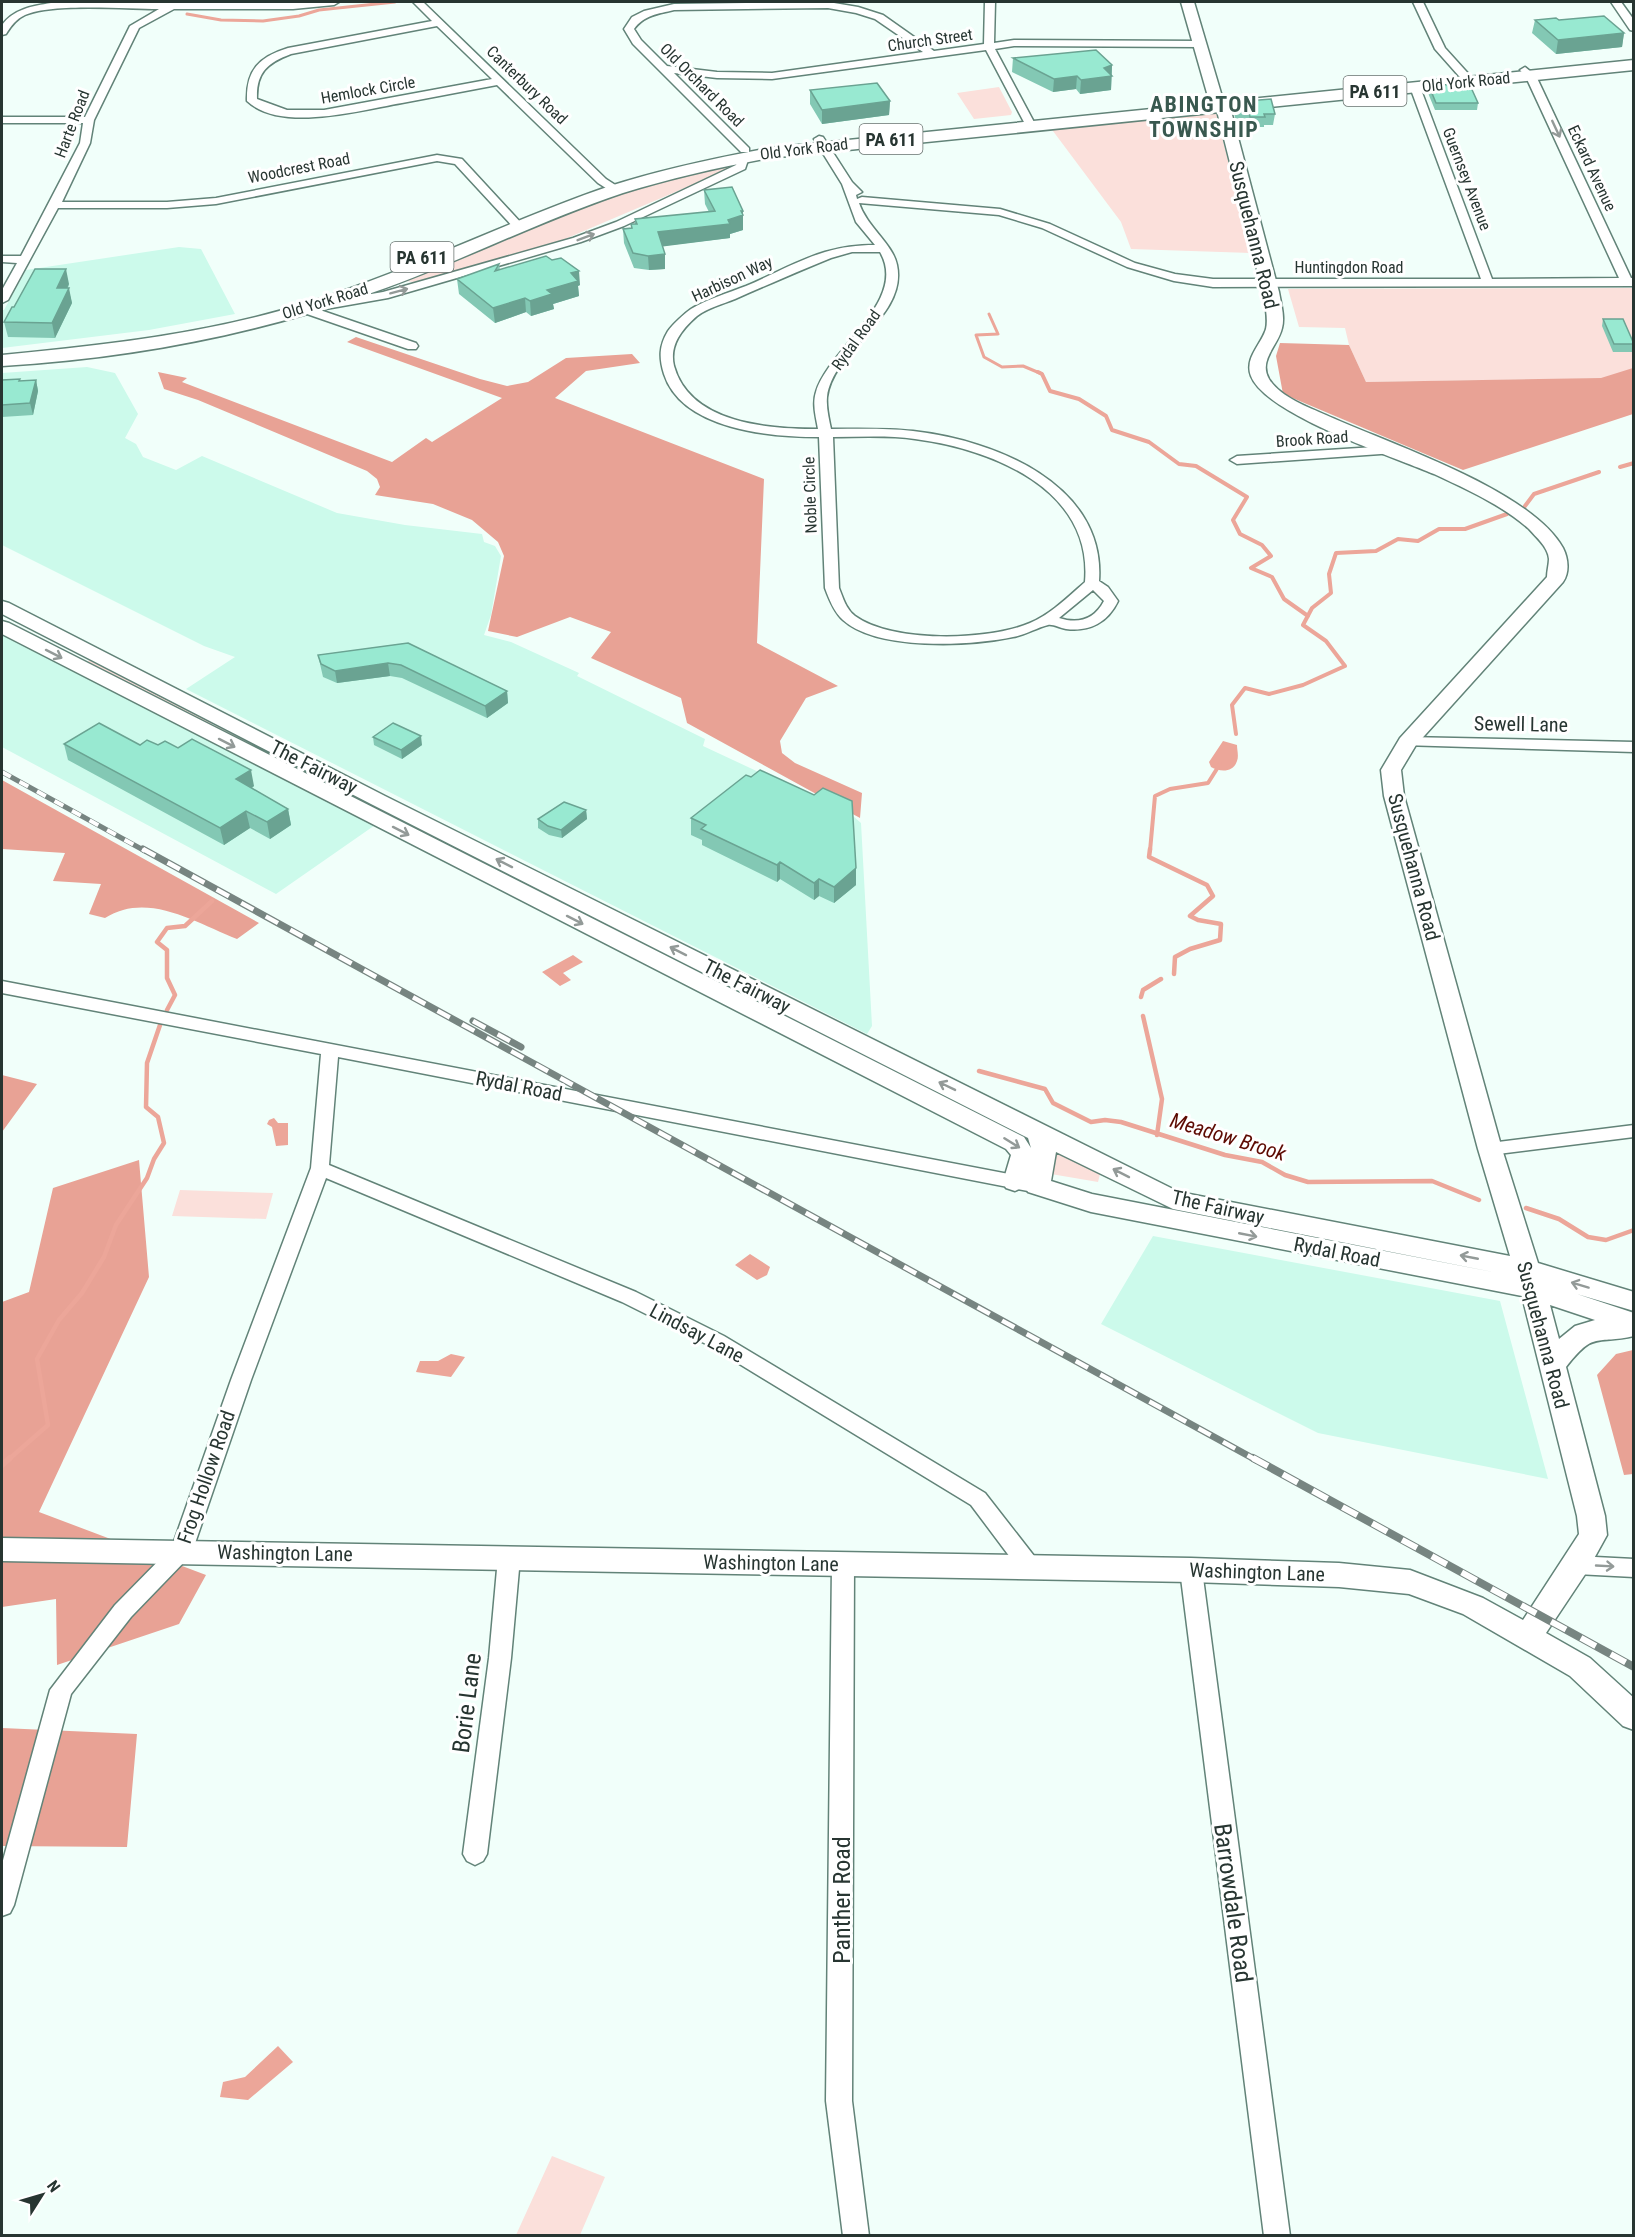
<svg xmlns="http://www.w3.org/2000/svg" width="1635" height="2237" viewBox="0 0 1635 2237" font-family="'Roboto Condensed',sans-serif">
<rect width="100%" height="100%" fill="#f1fffa"/>
<!-- built -->
<path fill="#ccfaeb" d="M179 247 201 249 235 314 149 330 2 348V310H4L26 270Z
M87 367 115 373 138 414 125 438 136 444 143 457 176 470 202 456 337 513 405 525 482 534 484 542 495 546 501 556 491 615 484 635 511 642 579 673 577 676 705 739 703 746 853 816 861 823 872 1026 867 1034 186 689 235 657 204 646 2 545V373Z
M2 634 378 823 276 894 2 747Z
M1153 1236 1500 1301 1548 1479 1318 1433 1101 1324Z"/>
<!-- green -->
<path fill="#fbe0db" d="M999 87 1012 112 1011 115 974 119 957 93Z
M1211 111 1216 113 1251 253 1131 249 1121 222 1050 127Z
M735 164 734 167 551 245 414 282 405 281 403 278 587 204 653 181Z
M1633 288V378L1366 382 1349 345 1345 328 1299 327 1288 289Z
M89 660 130 681 148 685 217 723 209 725 87 663Z
M219 724 335 785 322 782 211 727Z
M1058 1148 1101 1170 1098 1182 1051 1174Z
M180 1190 273 1193 266 1219 172 1216Z
M552 2156 605 2177 580 2235H516Z"/>
<!-- forest -->
<path fill="#e8a295" d="M356 337 480 379 507 386 528 382 566 358 632 354 640 363 586 371 555 398 764 479 757 643 838 686 806 698 780 741 782 753 795 763 862 793 860 818 687 723 681 698 591 658 611 632 570 617 517 637 488 631 504 556 498 542 472 520 433 504 375 495 380 487 377 479 367 471 198 400 164 389 158 372 187 378 182 382 392 462 426 438 432 442 502 398 347 342Z
M1280 343 1349 345 1366 382 1601 378 1633 368V414L1463 470 1283 394 1276 356Z
M2 780 259 923 237 939C195 922 147 891 105 918L89 914 101 884 53 881 65 853 2 849Z
M2 1075 37 1084 2 1132Z
M139 1160 149 1277 39 1512 206 1575 179 1624 57 1665 56 1599 2 1607V1302L29 1292 53 1188Z
M1633 1350V1474L1624 1475 1597 1375 1616 1354Z
M2 1728 137 1734 127 1847 2 1846Z"/>
<!-- water -->
<path fill="#eca699" d="M1223 741 1237 745C1237 750 1239 756 1237 761 1233 773 1220 772 1211 767L1209 762Z
M573 955 583 962 563 973 571 980 560 986 542 972Z
M274 1118 278 1123H288V1145L276 1146 272 1127 267 1124 269 1120Z
M750 1254 770 1267 767 1275 757 1280 735 1265Z
M451 1354 465 1357 451 1377 416 1372 420 1361H438Z
M278 2046 293 2062 248 2100 220 2097 223 2082 245 2077Z"/>
<g fill="none" stroke-linecap="round" stroke-linejoin="round">
<!-- stream-far3 -->
<path stroke="#eca699" stroke-width="3" d="M187 14 221 20 263 21 299 16 319 10 395 2
M989 314 998 334 976 335 984 357 1002 367 1023 366 1042 374"/>
<!-- stream-far2 -->
<path stroke="#eca699" stroke-width="4" d="M1038 372 1042 374 1050 391 1079 399 1106 416 1112 430 1149 442 1179 464 1196 466 1247 497 1233 520 1240 534 1262 545 1271 556 1251 568 1272 577 1284 599 1308 616
M1620 467 1634 463
M1525 506 1534 494 1599 472
M1236 734 1232 705 1245 688 1269 694 1303 685 1345 666 1326 641 1303 625 1312 608 1331 593 1329 574 1336 553 1376 551 1398 539 1418 541 1439 529H1465L1507 514
M1150 851 1155 796 1170 789 1208 783 1220 764"/>
<!-- stream-far1 -->
<path stroke="#eca699" stroke-width="4.5" d="M1150 849 1149 857 1207 885 1213 896 1190 916 1198 920 1221 924 1220 940 1190 949 1175 957 1174 974
M1141 997 1143 990 1161 979
M167 1010 175 995 167 978V950L157 942 167 928 185 926 212 901
M1143 1016 1162 1099 1157 1135
M979 1071 1045 1089 1053 1103 1091 1122 1105 1120 1121 1122 1225 1155 1262 1162 1285 1175 1308 1182 1432 1181 1479 1200
M1526 1208 1559 1219 1588 1237 1606 1240 1634 1230
M8 1460 48 1425 37 1359 59 1320 82 1293 104 1257 116 1225 147 1178 154 1159 164 1143 158 1117 146 1107 147 1063 160 1025"/>
<!-- stream -->
<path stroke="#eca699" stroke-width="6" d="M2 1465 10 1458"/>
<!-- minor casing -->
<g stroke="#628378" stroke-width="3">
<path id="minor" d="M339 2 334 5 293 9H174L139 28 94 120 90 143 62 202H167L216 198 437 155 462 159 523 225V229H515L455 164 437 161 216 204 167 208H58L8 300 2 303V290L17 263 2 262V256H21L80 143 83 123H2V117H85L130 26 159 9C127 9 52 3 25 15 16 19 11 26 6 34L2 35V25C14 9 32 6 51 3Z
M413 2H423L606 179 620 188V192H612L598 183 497 85C465 91 434 97 402 103 361 110 281 133 247 101 246 70 259 57 288 48L432 21ZM437 26 492 79 324 110H287L257 99C256 73 267 63 291 54Z
M828 2 858 7 883 15 934 51 984 44 985 2H995L994 43 1014 40 1200 41 1205 44 1200 47 1014 46 995 49 1035 124 1030 127 1025 124 986 50 772 79 717 78 674 73 749 148V152H741L633 44 624 29 632 17 644 11 674 4ZM828 8 856 13 875 19 923 52 772 73 717 72 667 66 641 40 634 29C644 15 658 14 674 10Z
M1413 2H1423L1445 48 1474 80V84H1466L1435 49Z
M1611 2H1621L1634 20V31L1630 30Z
M1525 67 1536 76 1631 278H1634V286L1213 287 1174 281 1127 267 1042 228 999 215 859 203C867 227 893 244 897 265 908 317 833 349 827 397 826 408 829 419 831 429 859 429 886 428 913 431 994 440 1106 484 1099 581L1108 587 1118 601C1108 622 1090 632 1066 629 1060 628 1053 624 1048 625 1036 628 1025 635 1013 637 970 646 877 651 843 620 834 612 829 599 825 588L819 437C771 437 682 430 664 374 659 358 659 346 668 331 673 324 684 314 691 309 707 299 728 293 746 286 772 275 798 260 825 252 842 247 857 245 875 245L856 222 842 184 814 139 819 136 823 137 852 182 862 192 856 195 857 199 862 197 1000 209 1050 224 1135 263 1175 274 1213 279H1481L1410 87 1415 84 1420 87 1492 279 1619 278 1526 77 1520 70ZM852 252H880C909 301 829 348 816 392 812 404 816 417 818 429 769 429 690 424 674 366 669 345 682 329 697 316 707 308 723 304 735 299 767 285 799 271 831 258ZM833 437C860 437 888 435 915 439 992 449 1093 489 1085 582 1068 597 1051 614 1030 623 988 641 892 643 855 616 846 609 843 598 839 588ZM1093 590 1104 601C1094 620 1078 624 1059 618Z
M744 154 749 157 745 169 624 226 581 242 388 298 320 310 416 343 418 346 416 349H408L307 314 305 311 307 305 383 292 573 238 616 222 736 165 740 155Z
M1390 446 1397 450 1395 453 1237 464 1230 460 1237 456Z
M1407 737 1634 742V752L1402 745 1399 742Z
M2 981 1035 1179 1037 1184 1035 1189 1028 1191 338 1057 329 1165 636 1292 724 1336 985 1493 1038 1561 1041 1567 1038 1573 1030 1576 1022 1573 971 1505 710 1346 622 1302 326 1178 251 1380 192 1552 188 1558 131 1617 71 1694 14 1905 10 1913 2 1916V1864L50 1690 115 1605 172 1547 231 1380 311 1168 321 1054 2 993Z
M1634 1125V1137L1490 1155 1484 1154 1481 1149 1484 1144 1490 1143Z
M509 1549 516 1552 520 1558 511 1658 487 1854 483 1861 475 1865 467 1861 463 1854 489 1658 498 1558 502 1552Z
M843 1555 851 1558 854 1564 852 2101 869 2236H843L826 2101 832 1564 835 1558Z
M1576 1556 1634 1559V1577L1576 1574 1568 1571 1565 1565 1568 1559Z
M1191 1561 1199 1564 1202 1570 1290 2236H1264L1180 1570 1183 1564Z"/>
</g>
<!-- major casing -->
<g stroke="#628378" stroke-width="3">
<path id="major" d="M1181 2H1194L1223 100 1231 111 1279 292C1281 304 1285 317 1282 328 1278 346 1258 360 1269 379 1280 397 1308 407 1326 415 1389 444 1530 489 1563 548 1568 558 1570 572 1563 582L1416 745 1401 770 1404 796 1502 1149 1538 1263 1634 1292V1311L1577 1294 1634 1313V1336C1595 1345 1595 1330 1566 1367L1605 1516 1607 1535 1586 1573 1546 1633 1590 1658 1634 1698V1730L1623 1726 1570 1676 1463 1614 1409 1594 1339 1587 1191 1582 2 1561V1538L1191 1558 1339 1563 1410 1570 1483 1598 1523 1620 1579 1534 1577 1516 1522 1296 1091 1212 1028 1192 1025 1186 1015 1191 1006 1188 1003 1182 1011 1155 1006 1149 2 634V621L9 623 1024 1137 1031 1148 1028 1138 371 804 2 614V601L9 603 385 796 1179 1192 1510 1256 1478 1149 1384 796 1381 770 1400 738 1547 577C1547 571 1549 564 1549 559 1548 547 1536 537 1529 529 1502 505 1466 489 1434 474 1394 457 1265 414 1251 376 1244 358 1261 345 1266 329 1268 320 1266 311 1265 302L1217 111 1209 100ZM1056 1152 1173 1209 1503 1274 1092 1194 1051 1181ZM1550 1305 1595 1320 1575 1326 1559 1339Z"/>
</g>
<!-- highway casing -->
<g stroke="#628378" stroke-width="3">
<path id="highway" d="M1634 60V70L769 158C720 167 671 178 623 193 533 223 448 268 357 298 244 337 121 359 2 366V355C104 345 207 334 306 303 410 271 507 221 610 186 662 169 716 158 769 148Z"/>
</g>
<!-- minor -->
<use href="#minor" fill="#fff" fill-rule="evenodd"/>
<!-- major -->
<use href="#major" fill="#fff" fill-rule="evenodd"/>
<!-- highway -->
<use href="#highway" fill="#fff" fill-rule="evenodd"/>
<!-- rail-far2 casing -->
<g stroke="#778581" stroke-width="5">
<path id="rail-far2" d="M2 772 145 851"/>
</g>
<!-- rail-far1 casing -->
<g stroke="#778581" stroke-width="7">
<path id="rail-far1" d="M143 849 1256 1460
M473 1021 521 1047"/>
</g>
<!-- rail casing -->
<g stroke="#778581" stroke-width="8">
<path id="rail" d="M1253 1458 1634 1667"/>
</g>
<!-- rail-far2 -->
<use href="#rail-far2" stroke="#fff" stroke-width="4" stroke-dasharray="10" stroke-linecap="butt"/>
<!-- rail-far1 -->
<use href="#rail-far1" stroke="#fff" stroke-width="4.5" stroke-dasharray="14" stroke-linecap="butt"/>
<!-- rail -->
<use href="#rail" stroke="#fff" stroke-width="6" stroke-dasharray="17" stroke-linecap="butt"/>
</g>
<!-- wall -->
<path fill="#83c8b4" d="M1535 20H1559L1624 33 1622 47 1556 54 1532 33Z
M1013 58 1112 65 1111 90 1080 94 1076 89 1053 92 1012 72Z
M1429 86 1478 103 1477 110H1435L1428 93Z
M810 90 890 101 889 115 822 124 810 104Z
M1235 102 1275 114 1273 125H1264V127H1249L1248 122H1236L1234 113Z
M704 190 743 211V230L730 234V238L662 246 665 269 649 270 634 268 624 243 623 229 631 228V224H635V219L709 212 705 204Z
M499 264 500 270 580 285 578 286 579 296 553 304 554 309 531 316 526 312 495 323 459 294 457 279Z
M69 284 68 288 72 303 55 338 8 337 4 322 14 307Z
M1603 319 1634 344 1632 352H1613L1602 326Z
M2 380 20 381 36 380 38 391 33 415 2 417Z
M408 643 507 691 508 703 487 718 402 678 390 676 337 683 323 677 318 655Z
M373 737 422 745 402 759 374 745Z
M64 744 158 745 254 786 252 788 288 809 291 825 270 839 250 828 224 845 68 760Z
M586 810 587 819 562 838 549 835 538 828V819Z
M691 818 856 868V885L834 903 819 896 814 900 780 879 777 882 702 845V840L691 835Z"/>
<!-- shaded-wall -->
<path fill="#6aa392" d="M1624 33 1622 47 1556 54 1558 40Z
M1112 65 1111 90 1080 94 1081 80 1104 68Z
M1077 76 1076 89 1053 92 1054 79Z
M890 101 889 115 822 124V110Z
M741 211H743V230L730 234V238L659 247 658 232 728 220Z
M665 254V269L649 270 648 256Z
M66 269 69 284 60 303 57 288Z
M579 271 580 285 578 286 579 296 553 304 554 309 531 316 530 301 547 290 571 273Z
M69 288 72 303 55 338 52 323Z
M525 298 526 312 495 323 493 308Z
M36 380 38 391 33 415 30 403Z
M388 663 390 676 337 683 335 671Z
M507 691 508 703 487 718 485 706Z
M421 736 422 745 402 759 401 750Z
M251 770 254 786 240 796 236 779Z
M288 809 291 825 270 839 267 822Z
M586 810 587 819 562 838 561 830Z
M246 811 250 828 224 845 220 828Z
M780 862V879L777 882V865Z
M856 868V885L834 903V887Z
M819 879V896L814 900V883Z"/>
<!-- building -->
<path fill="#98e9d1" stroke="#6aa392" stroke-width="1.5" d="M1604 16 1624 33 1558 40 1535 20 1556 18 1559 20Z
M1096 50 1112 65 1104 68 1112 76 1081 80 1077 76 1054 79 1013 58Z
M877 83 890 101 822 110 810 90Z
M1469 83 1478 103H1436L1429 86Z
M1271 99 1275 114H1264L1265 117H1250L1249 111H1237L1235 102Z
M732 187 743 211H741L743 215 728 220 730 224 658 232 665 254 648 256 633 253 623 229 632 228 631 224H637L635 219 715 211 704 190Z
M546 256 552 260 561 258 579 271 571 273 578 281 547 290 552 294 530 301 525 298 493 308 457 279 499 264 495 271Z
M35 269H66L57 288H69L52 323 4 322 12 307H14Z
M1603 319H1623L1634 344H1614Z
M20 379 19 381 36 380 30 403 2 405V380Z
M408 643 507 691 485 706 401 665 388 663 335 671 321 664 318 655Z
M99 723 140 745 147 740 158 745 165 741 178 748 192 739 251 770 236 779 288 809 267 822 246 811 220 828 64 744Z
M393 723 421 736 401 750 373 737Z
M760 770 814 795 823 788 852 801 856 868 834 887 819 879 814 883 780 862 777 865 701 829 706 825 691 818 746 775 751 777Z
M564 802 586 810 561 830 548 826 538 819Z"/>
<!-- one-way arrows -->
<defs><path id="oneway-shaft" d="M-6 0H5M1.5-3L5.5 0L1.5 3" fill="none" stroke-width="1.6" stroke-linecap="round" stroke-linejoin="round" transform="scale(1.5)"/></defs>
<g stroke="#939a98">
<use href="#oneway-shaft" transform="translate(1556 129) rotate(65)"/>
<use href="#oneway-shaft" transform="translate(586 237) rotate(-21)"/>
<use href="#oneway-shaft" transform="translate(399 291) rotate(-15)"/>
<use href="#oneway-shaft" transform="translate(54 654) rotate(27)"/>
<use href="#oneway-shaft" transform="translate(227 743) rotate(27)"/>
<use href="#oneway-shaft" transform="translate(401 831) rotate(27)"/>
<use href="#oneway-shaft" transform="translate(504 863) rotate(-153)"/>
<use href="#oneway-shaft" transform="translate(575 920) rotate(27)"/>
<use href="#oneway-shaft" transform="translate(678 951) rotate(-153)"/>
<use href="#oneway-shaft" transform="translate(947 1086) rotate(-154)"/>
<use href="#oneway-shaft" transform="translate(1012 1143) rotate(32)"/>
<use href="#oneway-shaft" transform="translate(1121 1173) rotate(-153)"/>
<use href="#oneway-shaft" transform="translate(1248 1235) rotate(11)"/>
<use href="#oneway-shaft" transform="translate(1469 1257) rotate(-169)"/>
<use href="#oneway-shaft" transform="translate(1580 1285) rotate(-163)"/>
<use href="#oneway-shaft" transform="translate(1605 1566) rotate(3)"/>
</g>
<g text-anchor="middle" dominant-baseline="central" stroke-width="6" stroke-linejoin="round" paint-order="stroke">
<!-- far-street labels -->
<g font-size="16" fill="#273531" stroke="#fff">
<text transform="translate(930 40) rotate(-8)">Church Street</text>
<text transform="translate(1466 82) rotate(-6)">Old York Road</text>
<text transform="translate(527 85) rotate(44)">Canterbury Road</text>
<text transform="translate(702 85) rotate(45)">Old Orchard Road</text>
<text transform="translate(368 90) rotate(-10)">Hemlock Circle</text>
<text transform="translate(72 124) rotate(-69)">Harte Road</text>
<text transform="translate(804 149) rotate(-7)">Old York Road</text>
<text transform="translate(299 168) rotate(-11)">Woodcrest Road</text>
<text transform="translate(1592 168) rotate(65)">Eckard Avenue</text>
<text transform="translate(1467 179) rotate(69)">Guernsey Avenue</text>
<text x="1349" y="267">Huntingdon Road</text>
<text transform="translate(732 279) rotate(-25)">Harbison Way</text>
<text transform="translate(325 301) rotate(-17)">Old York Road</text>
<text transform="translate(856 340) rotate(-54)">Rydal Road</text>
<text transform="translate(1312 439) rotate(-4)">Brook Road</text>
<text transform="translate(810 495) rotate(-92)">Noble Circle</text>
</g>
<!-- shield labels -->
<g fill="#fff" stroke="#68726f" stroke-width="1.5">
<rect x="1343.5" y="76" width="63" height="30" rx="4.5"/>
<rect x="859.5" y="124" width="63" height="30" rx="4.5"/>
<rect x="390.5" y="242" width="63" height="30" rx="4.5"/>
</g>
<g font-size="18" font-weight="bold" fill="#273531">
<text x="1375" y="91">PA 611</text>
<text x="891" y="139">PA 611</text>
<text x="422" y="257">PA 611</text>
</g>
<!-- street labels -->
<g font-size="20" fill="#273531" stroke="#fff">
<text transform="translate(1254 235) rotate(76)">Susquehanna Road</text>
<text transform="translate(1521 724) rotate(1)">Sewell Lane</text>
<text transform="translate(314 767) rotate(27)">The Fairway</text>
<text transform="translate(1414 867) rotate(75)">Susquehanna Road</text>
<text transform="translate(747 986) rotate(27)">The Fairway</text>
<text transform="translate(519 1086) rotate(11)">Rydal Road</text>
<text transform="translate(1218 1207) rotate(13)">The Fairway</text>
<text transform="translate(1337 1252) rotate(11)">Rydal Road</text>
<text transform="translate(697 1333) rotate(28)">Lindsay Lane</text>
<text transform="translate(1543 1335) rotate(75)">Susquehanna Road</text>
<text transform="translate(206 1477) rotate(-71)">Frog Hollow Road</text>
<text transform="translate(285 1553) rotate(1)">Washington Lane</text>
<text transform="translate(771 1563) rotate(1)">Washington Lane</text>
<text transform="translate(1257 1572) rotate(2)">Washington Lane</text>
</g>
<!-- water labels -->
<g font-size="21" font-style="italic" fill="#5d0a02" stroke="#fff">
<text transform="translate(1228 1137) rotate(17)">Meadow Brook</text>
</g>
<!-- far-district labels -->
<g font-size="22" font-weight="bold" letter-spacing="1.5" fill="#39584f" stroke="#fff">
<text x="1204" y="104">ABINGTON<tspan x="1204" dy="25">TOWNSHIP</tspan></text>
</g>
<!-- near-street labels -->
<g font-size="24" fill="#273531" stroke="#fff">
<text transform="translate(467 1703) rotate(-83)">Borie Lane</text>
<text transform="translate(842 1900) rotate(-90)">Panther Road</text>
<text transform="translate(1233 1903) rotate(82)">Barrowdale Road</text>
</g>
</g>
<!-- border -->
<rect width="1635" height="2237" fill="none" stroke="#273531" stroke-width="6"/>
<!-- north arrow -->
<g transform="translate(42 2195) rotate(53)" stroke="#ffffff" stroke-width="4.5" paint-order="stroke">
<path d="M0-4.5L10 22L0 15L-10 22Z" fill="#273531"/>
<text y="-9" font-size="16" font-weight="bold" text-anchor="middle" fill="#273531">N</text>
</g>
</svg>
